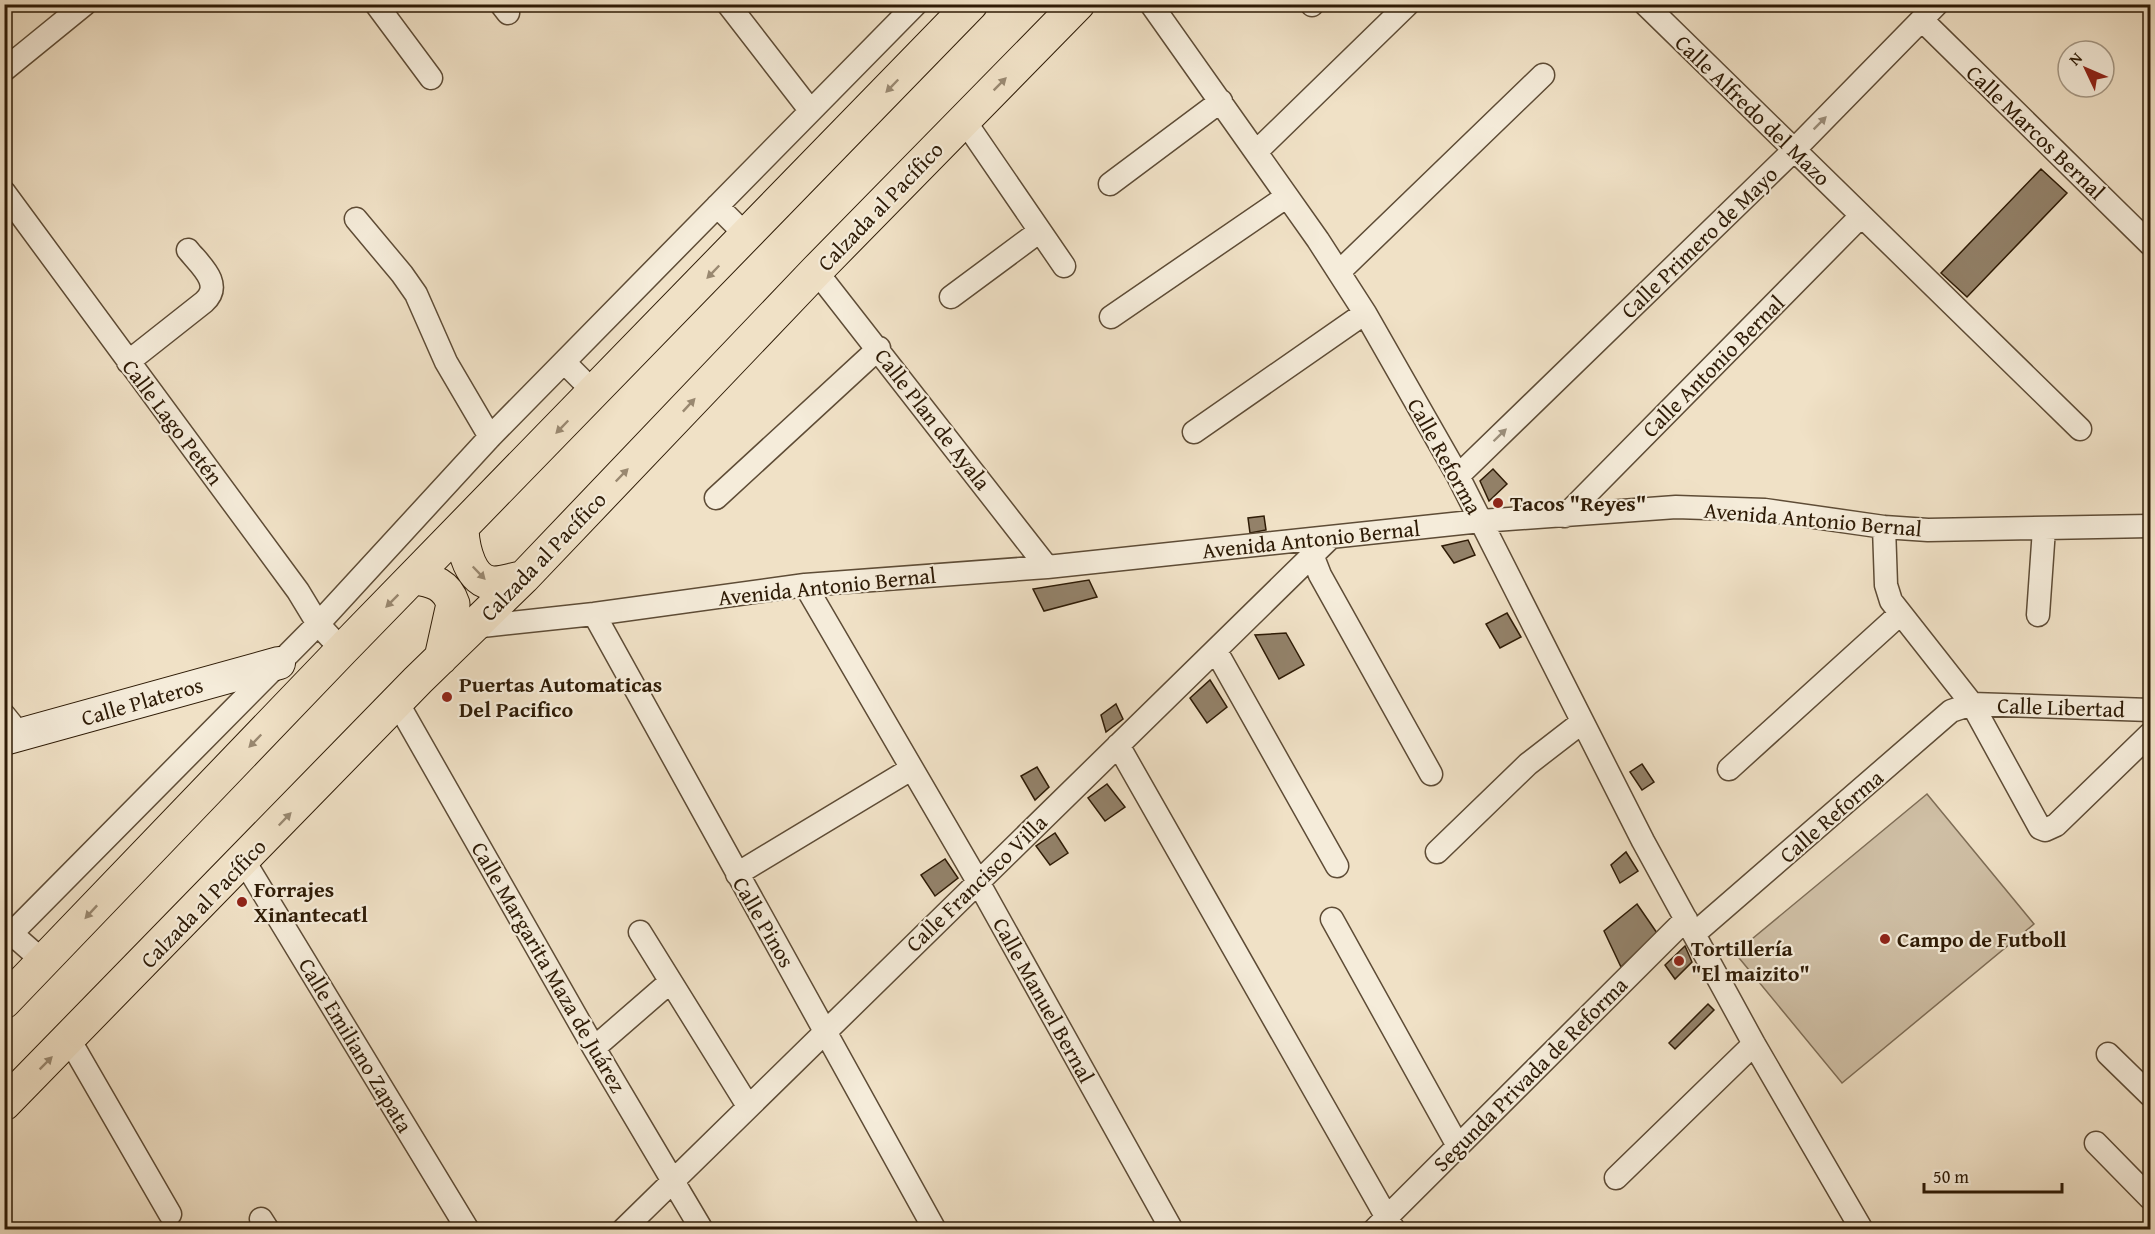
<svg xmlns="http://www.w3.org/2000/svg" width="2155" height="1234" viewBox="0 0 2155 1234" font-family="'Gentium Book Plus',serif">
<rect width="100%" height="100%" fill="#f0e1c6"/>
<filter id="stains"><feTurbulence type="fractalNoise" baseFrequency=".00333" numOctaves="4"/><feColorMatrix values="0 0 0 0 .2 0 0 0 0 .09 0 0 0 0 .02 0 0 0 .5 -.17"/></filter>
<radialGradient id="worn" r=".72"><stop offset=".6" stop-color="#630" stop-opacity="0"/><stop offset="1" stop-color="#630" stop-opacity=".3"/></radialGradient>
<!-- pitch -->
<path fill="#cfbfa5" stroke="#7e6d56" stroke-width="1.5" d="M1927 794 2034 924 1842 1083 1735 953Z"/>
<!-- building -->
<path fill="#93826a" stroke="#2e1b06" stroke-width="1.5" d="M2041 169 2067 193 1967 297 1941 273Z
M1493 469 1507 484 1489 501 1480 481Z
M1264 516 1266 530 1250 533 1248 518Z
M1468 540 1475 555 1454 563 1442 546Z
M1089 580 1097 597 1044 611 1033 589Z
M1507 613 1521 637 1500 648 1486 624Z
M1286 633 1304 665 1279 679 1255 635Z
M1210 680 1227 707 1207 723 1190 698Z
M1116 704 1123 719 1106 732 1101 715Z
M1642 764 1654 782 1642 790 1630 772Z
M1037 767 1049 787 1035 800 1021 776Z
M1107 784 1125 807 1105 821 1088 798Z
M1055 833 1068 853 1050 865 1036 846Z
M1626 852 1638 871 1620 883 1611 865Z
M945 859 958 878 935 896 921 875Z
M1637 904 1657 933 1621 967 1604 931Z
M1685 946 1692 962 1675 979 1665 965Z
M1708 1004 1714 1010 1675 1049 1669 1043Z"/>
<g fill="none" stroke-linecap="round" stroke-linejoin="round">
<!-- minor casing -->
<g stroke="#5e4c36" stroke-width="25">
<path id="minor" d="M376 4 431 78
M501 4 508 13
M728 4 810 110
M1151 4 1318 240 1365 313 1458 476 1643 841 1754 1044 1862 1230
M1645 4 2080 429
M1312 5V4
M1922 20 2150 244
M4 70 85 4
M964 120 1064 266
M1256 152 1408 4
M1110 184 1221 101
M4 192 298 591 318 624 342 650
M717 206 747 236
M356 219 402 274 416 294 446 362 490 437
M816 271 1047 567
M1339 272 1543 75
M951 297 1040 231
M1111 317 1286 197
M128 362 204 302C224 284 200 265 188 250
M564 362 595 393
M1194 432 1365 313
M1458 476 1794 150 1937 4
M716 498 879 348
M1565 516 1861 216
M1884 527 1886 585 1891 601 1972 704 2040 828 2045 830 2056 825 2150 734
M1313 557 1320 575 1431 774
M805 585 977 880 1172 1230
M594 614 935 1230
M2038 615 2044 529
M473 627 594 614 805 585 1047 567 1481 521 1676 507 1765 510 1884 527 1928 530 2150 526
M1216 651 1337 866
M397 702 594 1048 702 1230
M4 715 21 736
M1118 745 1394 1230
M1729 769 1900 614
M1437 852 1528 764 1581 723
M244 861 468 1230
M737 874 911 769
M1332 919 1458 1146
M4 927 44 962
M640 932 748 1106
M1694 934 1951 711 1972 704 2150 710
M4 941 318 624 490 437 916 4
M69 1039 170 1214
M594 1048 670 982
M2108 1054 2150 1095
M2096 1143 2150 1198
M1616 1178 1754 1044
M261 1219 268 1230
M623 1230 1330 538
M1374 1230 1686 919"/>
</g>
<!-- secondary casing -->
<g stroke="#2e1b06" stroke-width="34">
<path id="secondary" d="M4 739 279 663"/>
</g>
<!-- primary casing -->
<g stroke="#2e1b06" stroke-width="35">
<path id="primary" d="M462 530C463 548 470 583 494 583 503 583 514 579 523 578
M415 578C433 580 447 585 453 604L441 658
M4 1002 342 650 971 4
M4 1104 418 680 523 578 816 271 1078 4"/>
</g>
<!-- minor -->
<use href="#minor" stroke="#f5ecda" stroke-width="22"/>
<!-- secondary -->
<use href="#secondary" stroke="#f5ecda" stroke-width="32"/>
<!-- primary -->
<use href="#primary" stroke="#f0e1c6" stroke-width="33"/>
</g>
<!-- one-way arrows -->
<defs><path id="oneway-solid" d="M-6-.8H1V-3.2L6.5 0L1 3.2V.8H-6Z" transform="scale(1.5)"/></defs>
<g fill="#998870">
<use href="#oneway-solid" transform="translate(1000 84) rotate(-45)"/>
<use href="#oneway-solid" transform="translate(892 86) rotate(134)"/>
<use href="#oneway-solid" transform="translate(713 272) rotate(134)"/>
<use href="#oneway-solid" transform="translate(689 405) rotate(-47)"/>
<use href="#oneway-solid" transform="translate(562 427) rotate(134)"/>
<use href="#oneway-solid" transform="translate(622 475) rotate(-46)"/>
<use href="#oneway-solid" transform="translate(479 573) rotate(46)"/>
<use href="#oneway-solid" transform="translate(392 601) rotate(135)"/>
<use href="#oneway-solid" transform="translate(255 741) rotate(134)"/>
<use href="#oneway-solid" transform="translate(285 819) rotate(-46)"/>
<use href="#oneway-solid" transform="translate(91 912) rotate(133)"/>
<use href="#oneway-solid" transform="translate(46 1063) rotate(-45)"/>
</g>
<g fill="#9b8e7b">
<use href="#oneway-solid" transform="translate(1820 123) rotate(-45)"/>
<use href="#oneway-solid" transform="translate(1500 435) rotate(-44)"/>
</g>
<!-- markers -->
<g fill="#8f2418" stroke="#f5ecda" stroke-width="2">
<circle cx="1498" cy="503" r="6"/>
<circle cx="447" cy="697" r="6"/>
<circle cx="242" cy="902" r="6"/>
<circle cx="1885" cy="939" r="6"/>
<circle cx="1679" cy="961" r="6"/>
</g>
<g text-anchor="middle" dominant-baseline="central" stroke-width="4.5" stroke-linejoin="round" paint-order="stroke">
<!-- street labels -->
<g font-size="22" fill="#2e1b06" stroke="#f5ecda">
<text transform="translate(1753 110) rotate(44)">Calle Alfredo del Mazo</text>
<text transform="translate(2036 132) rotate(44)">Calle Marcos Bernal</text>
<text transform="translate(880 206) rotate(-46)">Calzada al Pacífico</text>
<text transform="translate(1699 242) rotate(-44)">Calle Primero de Mayo</text>
<text transform="translate(1713 366) rotate(-45)">Calle Antonio Bernal</text>
<text transform="translate(933 419) rotate(52)">Calle Plan de Ayala</text>
<text transform="translate(173 422) rotate(53)">Calle Lago Petén</text>
<text transform="translate(1445 456) rotate(61)">Calle Reforma</text>
<text transform="translate(1813 519) rotate(5)">Avenida Antonio Bernal</text>
<text transform="translate(1311 539) rotate(-6)">Avenida Antonio Bernal</text>
<text transform="translate(543 556) rotate(-46)">Calzada al Pacífico</text>
<text transform="translate(827 586) rotate(-6)">Avenida Antonio Bernal</text>
<text transform="translate(142 701) rotate(-16)">Calle Plateros</text>
<text transform="translate(2061 707) rotate(2)">Calle Libertad</text>
<text transform="translate(1831 816) rotate(-41)">Calle Reforma</text>
<text transform="translate(976 883) rotate(-44)">Calle Francisco Villa</text>
<text transform="translate(203 903) rotate(-46)">Calzada al Pacífico</text>
<text transform="translate(764 922) rotate(60)">Calle Pinos</text>
<text transform="translate(549 967) rotate(60)">Calle Margarita Maza de Juárez</text>
<text transform="translate(1044 1000) rotate(61)">Calle Manuel Bernal</text>
<text transform="translate(356 1045) rotate(59)">Calle Emiliano Zapata</text>
<text transform="translate(1530 1074) rotate(-45)">Segunda Privada de Reforma</text>
</g>
<!-- poi labels -->
<g font-size="22" font-weight="bold" fill="#2e1b06" stroke="#f5ecda" text-anchor="start">
<text x="1510" y="503">Tacos "Reyes"</text>
<text x="459" y="684">Puertas Automaticas<tspan x="459" dy="25">Del Pacifico</tspan></text>
<text x="254" y="889">Forrajes<tspan x="254" dy="25">Xinantecatl</tspan></text>
<text x="1897" y="939">Campo de Futboll</text>
<text x="1691" y="948">Tortillería<tspan x="1691" dy="25">"El maizito"</tspan></text>
</g>
</g>
<!-- margin -->
<rect width="2155" height="1234" fill="none" stroke="#f0e1c6" stroke-width="24"/>
<rect x="6" y="6" width="2143" height="1222" fill="none" stroke="#2e1b06" stroke-width="3"/>
<rect x="12" y="12" width="2131" height="1210" fill="none" stroke="#2e1b06" stroke-width="1.5"/>
<!-- north arrow -->
<g transform="translate(2086 69) rotate(314)"><circle r="28" fill="#f5ecda" stroke="#a59885" stroke-width="1.5"/>
<path d="M0-4.5L10 22L0 15L-10 22Z" fill="#8f2418"/>
<text y="-9" font-size="16" font-weight="bold" text-anchor="middle" fill="#2e1b06">N</text>
</g>
<!-- scale -->
<path d="M1924 1183v9h138v-9" fill="none" stroke="#2e1b06" stroke-width="3"/>
<text x="1933" y="1183" font-size="18" fill="#2e1b06" stroke="#f5ecda" stroke-width="4.5" paint-order="stroke">50 m</text>
<rect width="100%" height="100%" filter="url(#stains)"/>
<rect width="100%" height="100%" fill="url(#worn)"/>
</svg>
